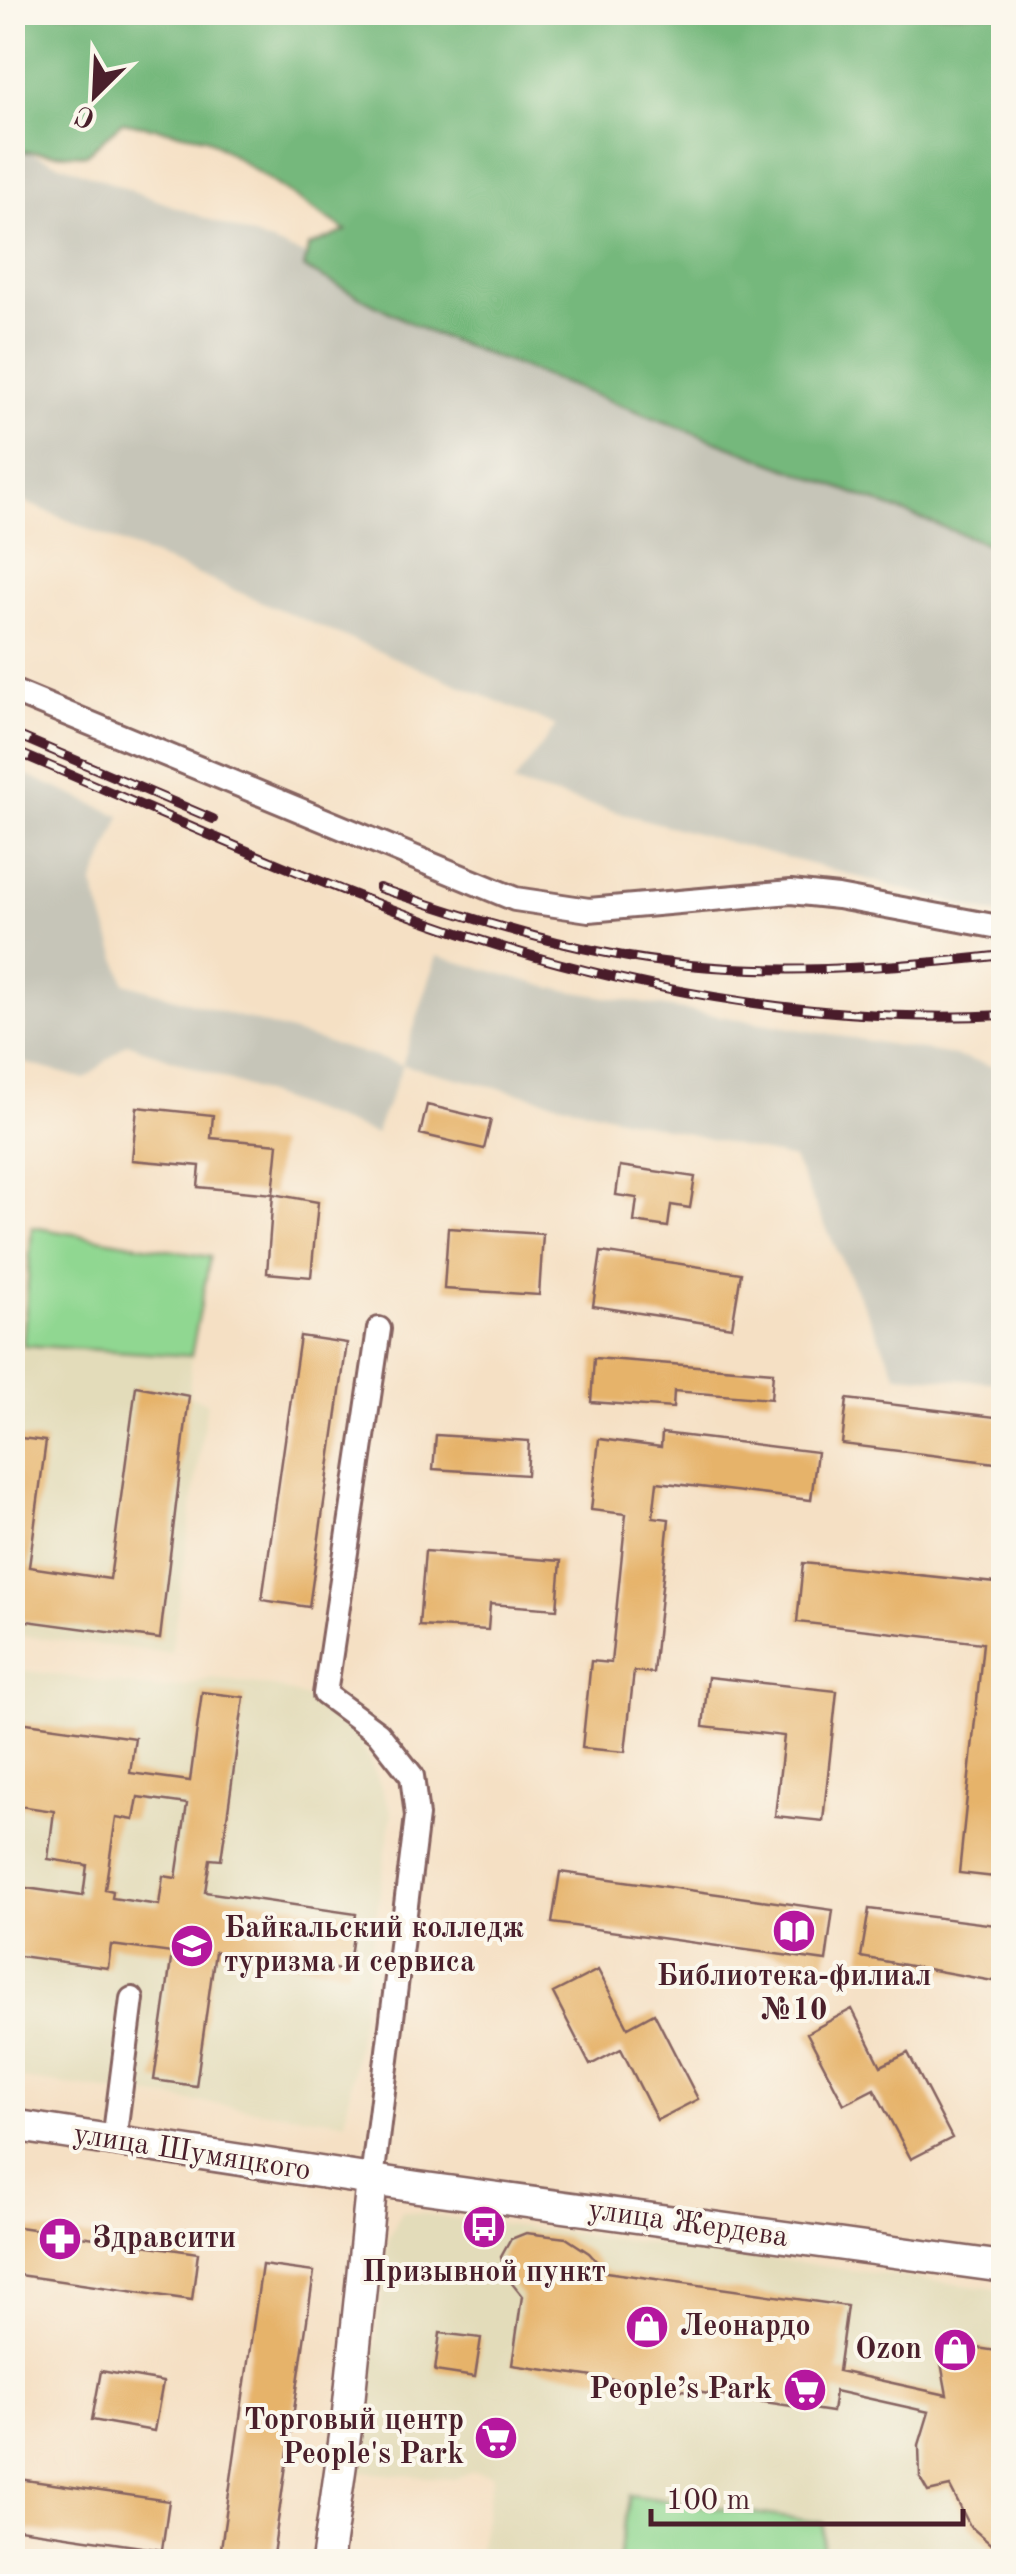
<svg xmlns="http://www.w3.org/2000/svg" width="1016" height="2574" viewBox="0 0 1016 2574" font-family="'Old Standard TT',serif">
<rect width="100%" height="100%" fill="#fbf7ec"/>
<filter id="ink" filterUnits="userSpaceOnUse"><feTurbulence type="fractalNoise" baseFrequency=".01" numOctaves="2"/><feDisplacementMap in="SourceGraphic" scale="20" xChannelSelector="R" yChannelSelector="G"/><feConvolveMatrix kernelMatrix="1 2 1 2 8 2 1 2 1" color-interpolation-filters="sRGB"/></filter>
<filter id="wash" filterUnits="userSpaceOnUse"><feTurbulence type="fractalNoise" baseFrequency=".0048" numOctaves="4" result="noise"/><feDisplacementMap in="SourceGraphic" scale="40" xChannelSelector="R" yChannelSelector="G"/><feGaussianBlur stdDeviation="2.25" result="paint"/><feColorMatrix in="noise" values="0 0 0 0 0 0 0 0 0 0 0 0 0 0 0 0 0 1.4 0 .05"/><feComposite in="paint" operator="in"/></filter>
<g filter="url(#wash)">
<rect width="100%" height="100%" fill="#f5e0c4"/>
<!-- built -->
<path fill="#e3dcba" d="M32 1227 210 1257 191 1356 189 1396 207 1402 171 1653 13 1635V1408L23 1345Z
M13 1669 158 1689 186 1686 212 1678 279 1688 312 1700 358 1734 392 1813 345 2121 13 2078Z
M402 2211 1003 2290V2561H822L823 2523 630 2496 618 2561H477L493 2475 472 2471 455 2479 359 2472 389 2238Z"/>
<!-- industrial -->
<path fill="#c6c5b8" d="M12 146 634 378 1003 505V916L513 784 556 726 13 497Z
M13 769 121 816 93 885 125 983 402 1065 437 956 552 988 947 1054 1003 1069V1383L897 1375 793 1159 403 1065 375 1134 127 1043 85 1079 21 1062 23 1014 12 1006Z"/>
<!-- green -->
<path fill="#90d791" stroke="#6d7b5e" stroke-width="2.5" d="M32 1227 210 1257 191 1356 23 1345Z
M630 2495 824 2523 822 2561H618Z"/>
<!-- forest -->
<path fill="#74b87b" stroke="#5f6c53" stroke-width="2.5" d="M12 13H1003V550L428 332 304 268 308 247 346 231 205 137 122 122 86 155 13 151Z"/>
<g id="blocks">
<!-- building -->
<path fill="#e6b36a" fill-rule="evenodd" d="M427 1105 491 1120 484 1149 420 1134Z
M137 1107 213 1115 211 1138 278 1144 273 1194 198 1187 200 1166 132 1160Z
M620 1166 695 1177 690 1208 671 1205 668 1227 634 1222 637 1198 616 1195Z
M273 1194 318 1202 311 1277 267 1273Z
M448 1228 543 1234 539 1295 444 1289Z
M601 1252 741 1273 732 1327 593 1306Z
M300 1336 347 1343 309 1607 262 1600Z
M594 1358 773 1372 771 1399 674 1391 673 1408 591 1402Z
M136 1386 189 1396 160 1639 12 1619V1437L46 1441 29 1567 110 1579Z
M847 1399 1004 1418V1464L842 1444Z
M662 1433 817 1452 811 1500 657 1482 653 1517 669 1519 653 1673 634 1671 625 1752 582 1748 591 1661 611 1663 626 1514 591 1510 599 1439 661 1447Z
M436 1435 529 1441 527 1475 433 1469Z
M425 1551 561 1561 557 1609 490 1604 488 1630 419 1626Z
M803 1563 1004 1584V1878L959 1873 983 1643 797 1622Z
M708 1677 837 1691 823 1821 775 1816 784 1736 703 1727Z
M202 1692 244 1697 221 1860 210 1859 205 1892 356 1914 348 1971 215 1952 196 2086 154 2080 172 1953 111 1945 108 1968 12 1955V1886L83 1896 87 1865 48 1859 54 1811 12 1805V1721L135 1738 130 1773 190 1781ZM138 1797 187 1804 176 1878 163 1876 159 1905 112 1898 113 1891 105 1889 116 1817 134 1820Z
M560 1872 833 1910 826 1961 552 1923Z
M869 1909 1004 1926V1983L861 1957Z
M598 1970 628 2027 654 2013 698 2099 657 2120 621 2049 590 2065 553 1993Z
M852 2009 881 2066 908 2053 952 2138 911 2159 874 2089 844 2104 807 2033Z
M12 2226 198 2253 192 2300 12 2274Z
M526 2233 566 2238 589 2253 606 2272 847 2306 838 2371 947 2395 939 2352 943 2343 1004 2352V2556L970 2526 950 2487 928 2492 920 2478 919 2445 929 2412 835 2391 832 2412 512 2365 522 2296 506 2276 501 2257 511 2239Z
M262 2265 314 2272 272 2562H219Z
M440 2333 481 2338 475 2377 435 2371Z
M101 2371 163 2382 154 2431 92 2420Z
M12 2478 169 2501 162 2550 12 2528Z"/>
</g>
</g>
<g filter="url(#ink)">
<use href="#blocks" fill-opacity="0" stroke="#866361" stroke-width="2.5"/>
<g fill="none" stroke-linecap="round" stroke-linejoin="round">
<!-- minor casing -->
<g stroke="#866361" stroke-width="28">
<path id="minor" d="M12 691 515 899 589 910 791 892 838 897 1004 928
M114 2141 132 1999
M372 2180 417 1816 412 1776 378 1733 325 1694 379 1329"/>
</g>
<!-- secondary casing -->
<g stroke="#866361" stroke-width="35">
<path id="secondary" d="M12 2125 418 2187 1004 2267
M327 2562 347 2422 372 2180"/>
</g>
<!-- minor -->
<use href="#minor" stroke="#fff" stroke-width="22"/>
<!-- secondary -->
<use href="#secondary" stroke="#fff" stroke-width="30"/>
<!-- rail casing -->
<g stroke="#4a1f2b" stroke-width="10">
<path id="rail" d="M12 733 213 819
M12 750C172 817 331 893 496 945 655 995 838 1024 1004 1015
M379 888C455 913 529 938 607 953 737 979 873 970 1004 955"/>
</g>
<!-- rail -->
<use href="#rail" stroke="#fbf7ec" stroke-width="6" stroke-dasharray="19" stroke-linecap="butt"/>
</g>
</g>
<!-- icons -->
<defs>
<g id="library-disc" transform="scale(2.25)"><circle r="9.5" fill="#b5179e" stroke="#fbf7ec"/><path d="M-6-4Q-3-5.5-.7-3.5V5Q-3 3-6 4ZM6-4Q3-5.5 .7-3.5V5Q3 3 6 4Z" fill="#fff"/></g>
<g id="university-disc" transform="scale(2.25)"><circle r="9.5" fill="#b5179e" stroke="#fbf7ec"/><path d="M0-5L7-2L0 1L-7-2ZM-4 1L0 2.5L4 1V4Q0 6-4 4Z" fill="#fff"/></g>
<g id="bus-disc" transform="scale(2.25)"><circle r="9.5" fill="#b5179e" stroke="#fbf7ec"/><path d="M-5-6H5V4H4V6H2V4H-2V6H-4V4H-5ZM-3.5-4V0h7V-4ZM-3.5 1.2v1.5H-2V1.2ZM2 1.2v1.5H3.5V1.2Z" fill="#fff"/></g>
<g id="pharmacy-disc" transform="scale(2.25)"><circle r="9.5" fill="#b5179e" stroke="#fbf7ec"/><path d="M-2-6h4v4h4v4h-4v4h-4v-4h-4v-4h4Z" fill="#fff"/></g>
<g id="shop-disc" transform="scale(2.25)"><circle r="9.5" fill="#b5179e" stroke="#fbf7ec"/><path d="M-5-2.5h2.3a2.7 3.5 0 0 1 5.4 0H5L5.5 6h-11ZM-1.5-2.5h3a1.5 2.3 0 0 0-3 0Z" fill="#fff"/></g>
<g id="supermarket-disc" transform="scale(2.25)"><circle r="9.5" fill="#b5179e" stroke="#fbf7ec"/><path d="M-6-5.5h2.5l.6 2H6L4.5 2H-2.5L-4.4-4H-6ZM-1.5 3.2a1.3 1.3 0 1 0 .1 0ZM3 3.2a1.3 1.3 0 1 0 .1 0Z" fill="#fff"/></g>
</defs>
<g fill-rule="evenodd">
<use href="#library-disc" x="794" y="1931"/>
<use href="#university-disc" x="192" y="1946"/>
<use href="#bus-disc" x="484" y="2227"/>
<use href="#pharmacy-disc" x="60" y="2239"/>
<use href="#shop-disc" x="647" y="2327"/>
<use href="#shop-disc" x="955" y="2350"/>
<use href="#supermarket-disc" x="805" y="2390"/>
<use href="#supermarket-disc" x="496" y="2438"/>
</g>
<g text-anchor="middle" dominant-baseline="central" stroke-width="8" stroke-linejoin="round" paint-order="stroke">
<!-- poi labels -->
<g font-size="30" font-weight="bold" fill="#4a1f2b" stroke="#fbf7ec" text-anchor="start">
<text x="224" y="1929">Байкальский колледж<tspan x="224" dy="34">туризма и сервиса</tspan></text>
<text x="794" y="1977" text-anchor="middle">Библиотека-филиал<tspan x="794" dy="34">№10</tspan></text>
<text x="92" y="2239">Здравсити</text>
<text x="484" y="2273" text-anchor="middle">Призывной пункт</text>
<text x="680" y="2327">Леонардо</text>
<text x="922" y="2350" text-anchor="end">Ozon</text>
<text x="772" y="2390" text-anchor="end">People’s Park</text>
<text x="464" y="2421" text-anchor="end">Торговый центр<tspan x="464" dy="34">People's Park</tspan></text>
</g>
<!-- street labels -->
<g font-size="30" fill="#4a1f2b" stroke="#fbf7ec">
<text transform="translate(192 2153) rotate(9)">улица Шумяцкого</text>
<text transform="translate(688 2224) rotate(8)">улица Жердева</text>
</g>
</g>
<!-- margin -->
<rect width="1016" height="2574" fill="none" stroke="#fbf7ec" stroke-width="50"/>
<!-- north arrow -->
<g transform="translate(95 95) rotate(204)" stroke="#fbf7ec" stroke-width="8" paint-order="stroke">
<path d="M0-8L18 38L0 25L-18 38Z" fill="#4a1f2b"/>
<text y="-15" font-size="28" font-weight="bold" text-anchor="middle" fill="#4a1f2b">С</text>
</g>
<!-- scale -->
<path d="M651 2509v15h312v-15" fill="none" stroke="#4a1f2b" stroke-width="5"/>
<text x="666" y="2509" font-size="30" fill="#4a1f2b" stroke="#fbf7ec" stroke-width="8" paint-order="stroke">100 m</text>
</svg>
